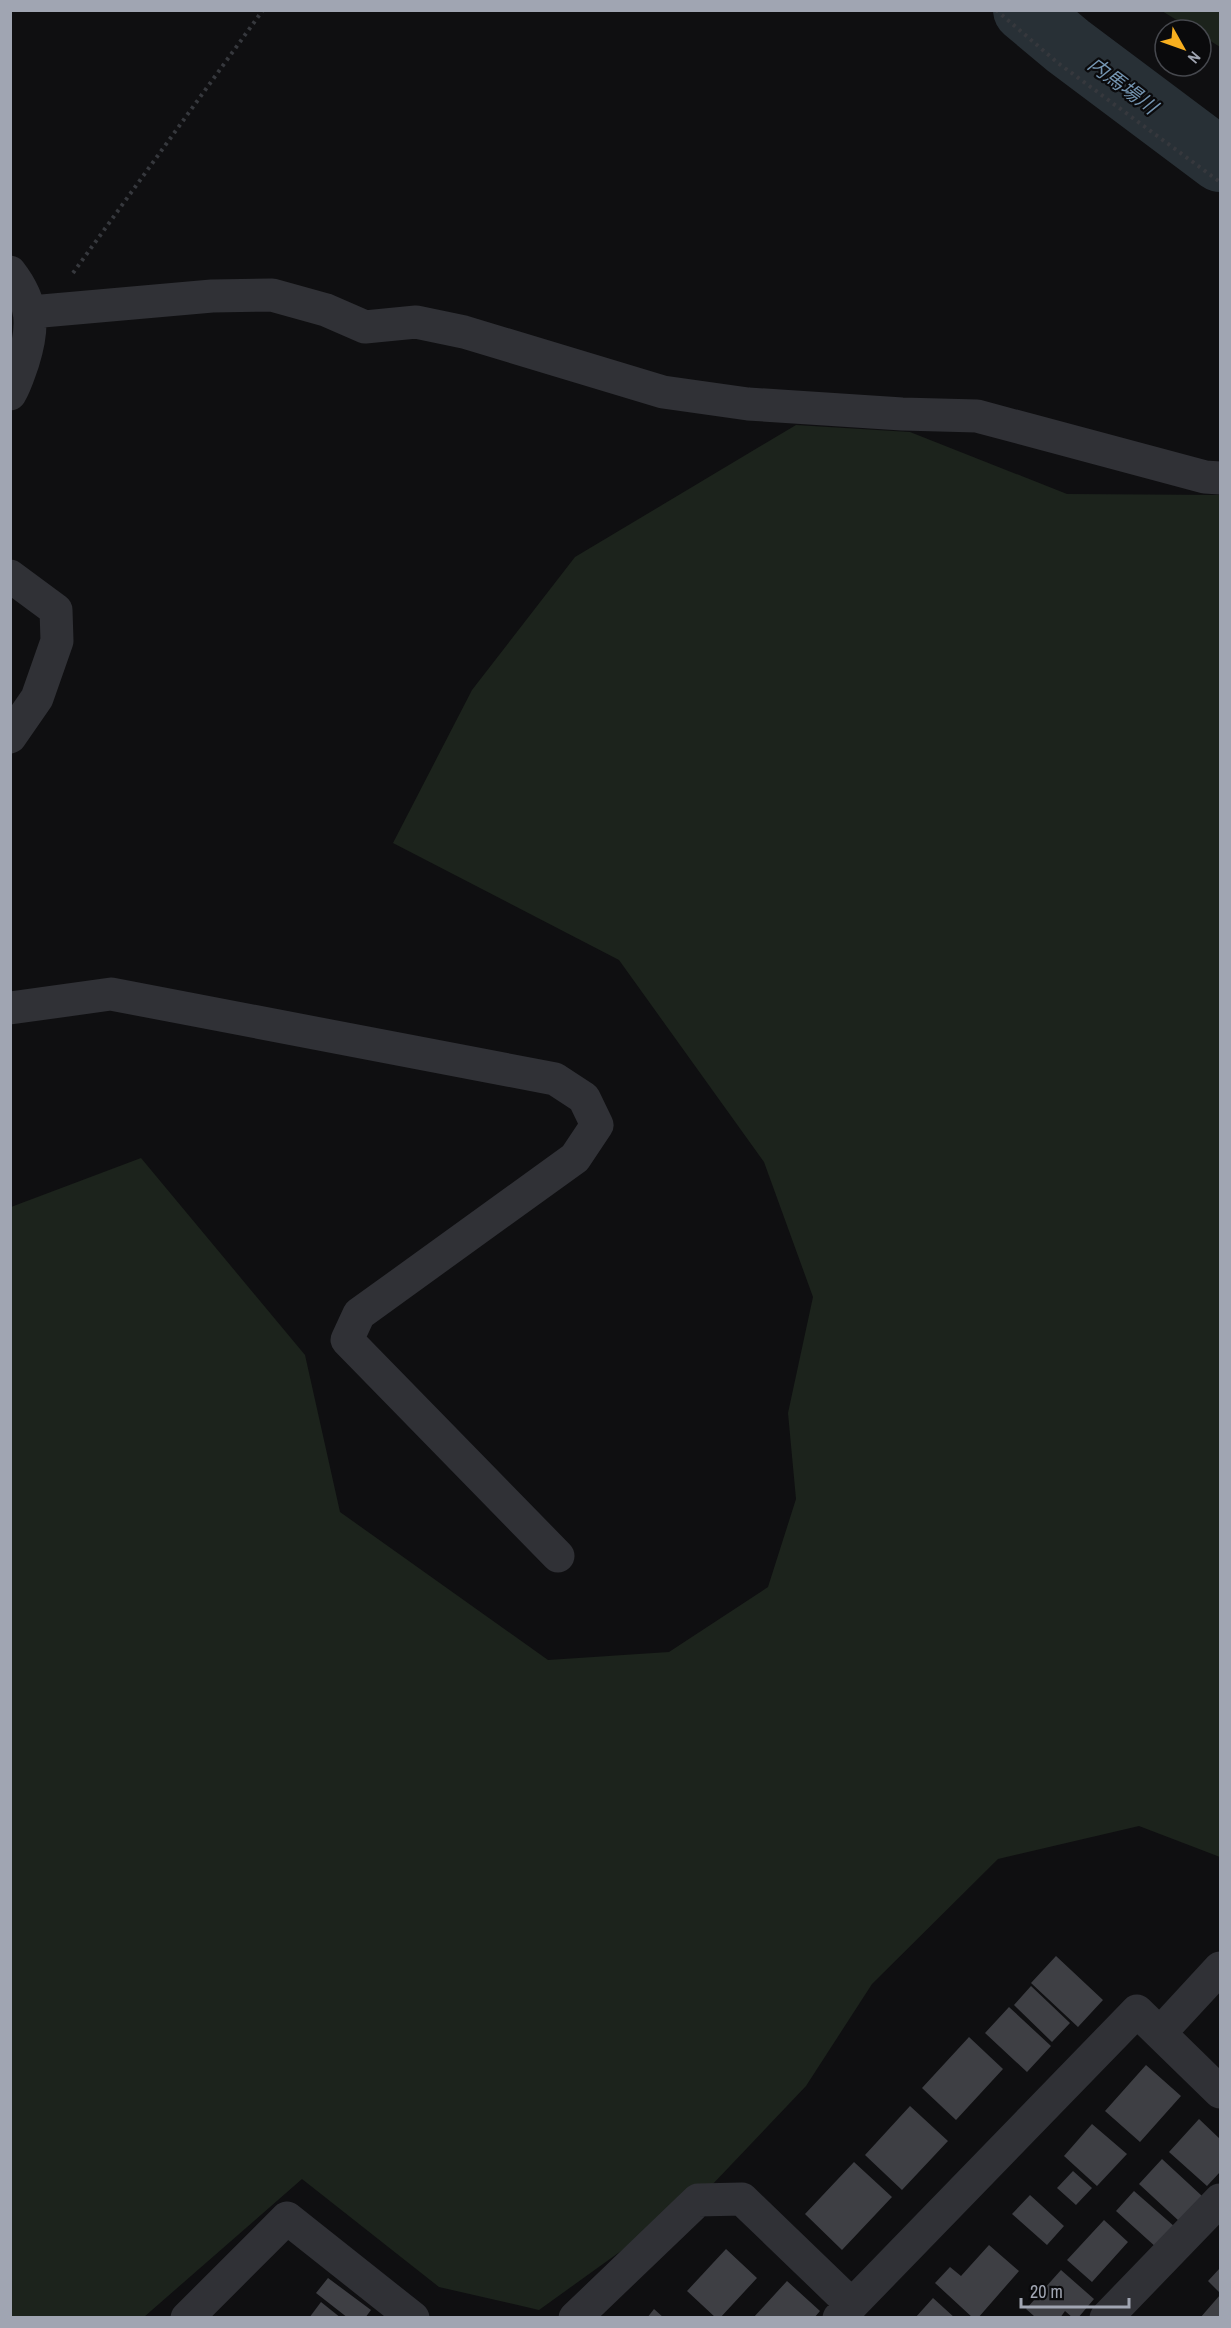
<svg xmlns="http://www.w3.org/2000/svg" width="1231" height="2328" viewBox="0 0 1231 2328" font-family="'Archivo Narrow','Noto Sans JP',sans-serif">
<rect width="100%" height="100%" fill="#0f0f11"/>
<!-- green -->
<path fill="#1c231c" d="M1162 11H1220V47L1201 35V30H1193Z
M796 425 910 432 1067 494 1220 495V1857L1139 1826 998 1859 872 1984 806 2086 710 2187 539 2310 439 2287 302 2179 144 2317 11 2318V1207L141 1158 305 1355 340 1512 548 1660 669 1652 768 1587 796 1499 788 1413 813 1297 764 1162 619 960 393 843 472 690 575 557Z"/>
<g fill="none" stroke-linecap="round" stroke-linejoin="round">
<!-- river -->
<path stroke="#283036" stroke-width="64" d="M1025 10 1068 46 1220 160"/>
</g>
<!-- building -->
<path fill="#3e3f44" d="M1056 1956 1103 2000 1078 2027 1031 1983Z
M1031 1986 1070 2023 1052 2042 1014 2005Z
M1009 2007 1051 2046 1027 2072 985 2033Z
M969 2037 1003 2069 956 2120 922 2088Z
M1146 2065 1181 2096 1140 2142 1105 2111Z
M910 2106 948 2141 902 2190 865 2155Z
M1199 2119 1220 2139V2172L1207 2186 1169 2152Z
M1092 2124 1127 2154 1097 2186 1064 2156Z
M1162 2159 1202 2196 1179 2221 1139 2184Z
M854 2162 892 2197 842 2250 805 2214Z
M1073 2171 1092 2188 1076 2205 1057 2188Z
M1134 2191 1175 2227 1157 2248 1116 2211Z
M1030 2195 1064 2226 1047 2245 1012 2214Z
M1104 2220 1128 2242 1092 2282 1067 2260Z
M989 2245 1019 2271 978 2318H973L935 2283 950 2267 961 2276Z
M726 2249 757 2278 720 2318H716L687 2291Z
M1220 2268V2293L1208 2281Z
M1061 2270 1094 2299 1078 2318H1073L1065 2311 1060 2318H1032L1034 2316 1026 2309Z
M328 2278 371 2310 365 2318H348L316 2293Z
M787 2281 820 2311 814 2318H753Z
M1220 2295V2318H1200Z
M933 2298 955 2318H915Z
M321 2302 341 2318H309Z
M654 2309 664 2318H647Z"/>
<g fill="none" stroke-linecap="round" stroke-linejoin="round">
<!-- path -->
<path stroke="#36383d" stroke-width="4" stroke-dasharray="3 4.5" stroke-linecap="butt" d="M996 10 1058 63 1220 182
M73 273 263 10"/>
<!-- street -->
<path stroke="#303136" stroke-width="33" d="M10 272C34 303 34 327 23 362 19 373 16 384 10 394
M31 312 212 296 272 295 326 310 365 327 416 322 464 332 663 392 748 404 902 414 977 416 1205 477 1220 478
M10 576 56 610 57 641 37 698 10 737
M10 1008 111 994 555 1079 584 1098 597 1125 575 1158 359 1314 347 1340 558 1556
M1160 2033 1220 1968
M187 2318 287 2218 413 2318
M575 2318 698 2200 742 2199 851 2304
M839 2318 1137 2011 1220 2092
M1106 2318 1220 2200"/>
</g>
<g text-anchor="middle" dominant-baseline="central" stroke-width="4.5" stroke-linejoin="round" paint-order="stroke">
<!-- water labels -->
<g font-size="20" font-style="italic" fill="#7494b0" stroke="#0a0a0c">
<text transform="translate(1123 85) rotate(37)">内馬場川</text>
</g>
</g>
<!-- border -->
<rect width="1231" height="2328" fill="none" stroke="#a0a5b2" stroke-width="24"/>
<!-- north arrow -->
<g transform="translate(1183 48) rotate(130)"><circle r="28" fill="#0a0a0c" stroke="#46484e" stroke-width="1.5"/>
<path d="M0-4.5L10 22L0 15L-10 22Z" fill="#f8af1f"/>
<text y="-9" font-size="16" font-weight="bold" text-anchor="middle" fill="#a0a5b2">N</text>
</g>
<!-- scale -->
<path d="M1021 2298v9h108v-9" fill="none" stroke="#a0a5b2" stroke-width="3"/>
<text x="1030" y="2298" font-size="18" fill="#a0a5b2" stroke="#0a0a0c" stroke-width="4.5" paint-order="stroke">20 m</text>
</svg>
